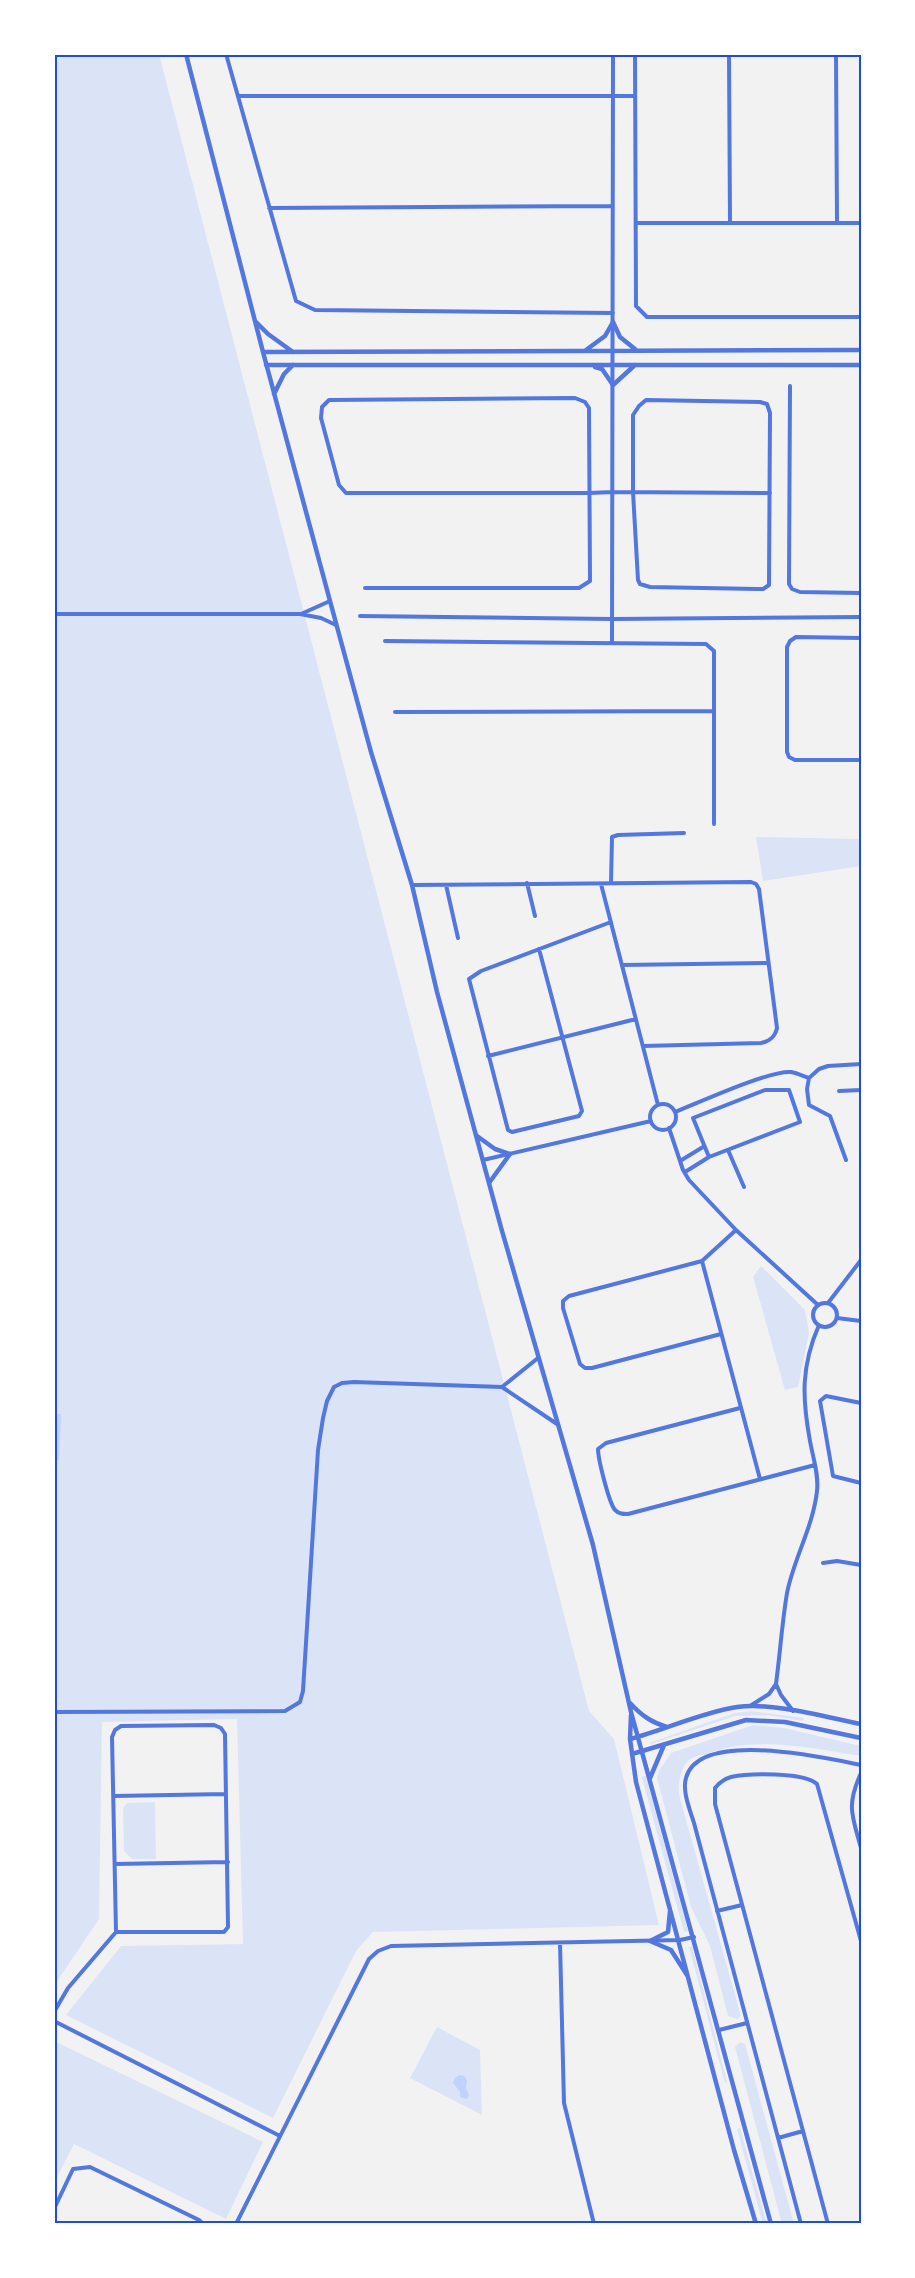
<svg xmlns="http://www.w3.org/2000/svg" width="915" height="2278" viewBox="0 0 915 2278" font-family="'Libre Baskerville',serif">
<rect width="100%" height="100%" fill="#f2f2f2"/>
<!-- green -->
<path fill="#dbe4f7" d="M54 54H159L589 1711 614 1739 659 1925 373 1932 356 1951 273 2118 66 2015 121 1946 243 1944 237 1719 102 1722 99 1919 54 1986Z
M756 837 861 839V866L763 881Z
M761 1266 805 1310 809 1333 798 1387 785 1390 753 1277Z
M751 1711 804 1718 803 1721 767 1715 735 1716 651 1744 649 1743 735 1713Z
M753 1725 784 1728 861 1746V1756C812 1748 755 1735 706 1754 701 1755 693 1757 689 1760 680 1768 678 1784 679 1795L741 2016 737 2019 728 2016 710 1946 691 1907 657 1778 659 1771 671 1753Z
M643 1776H646L688 1931 684 1932 642 1778Z
M155 1802 156 1859H132L124 1851 123 1808 127 1803Z
M692 1946 727 2082 725 2083 689 1947Z
M437 2027 480 2050 482 2115 410 2078Z
M54 2041 263 2142 226 2219 74 2144 54 2183Z
M740 2042 745 2044 794 2224H782L735 2047Z
M740 2128 767 2224H763L737 2129Z"/>
<!-- water -->
<path fill="#bfd3fe" d="M54 1414H61L59 1460H54Z
M459 2075 464 2076 467 2080 466 2088 469 2095 467 2099 460 2097V2092L453 2083 455 2078Z"/>
<g fill="none" stroke-linecap="round" stroke-linejoin="round">
<!-- minor -->
<path stroke="#5277de" stroke-width="4" d="M226 54 296 301 315 310 613 313
M635 54 636 306 647 317H861
M729 54 730 223
M836 54 837 223
M238 96H635
M269 208 613 206
M636 223H861
M790 386 789 584 792 589 800 592 861 593
M646 400 760 402 767 404 770 413 769 585 763 589H757L650 587 640 584 638 580 633 492V415L639 406Z
M365 588H579L590 581 589 408 585 402 575 398 329 400 322 407 321 418 339 485 346 493H589L613 492 770 493
M54 614H300L321 618 336 625
M301 614 330 601
M360 616 613 619 861 617
M861 638 796 637 790 641 787 647V752L789 757 795 760H861
M385 641 706 644 714 651V824
M612 643 613 54
M395 712 714 711
M527 883 535 916
M611 883 612 837 618 835 684 833
M601 884 658 1105
M412 885 751 882 756 884 759 889 777 1028C775 1037 770 1041 761 1043L643 1046
M446 885 458 938
M539 949 582 1111 579 1116 512 1132 508 1130 469 979 481 971 611 922
M622 965 768 963
M488 1056 636 1019
M839 1091 861 1090
M650 1117a13 13 0 1 1 26 0a13 13 0 1 1-26 0Z
M675 1112C698 1103 770 1070 791 1072 797 1073 803 1076 809 1078
M669 1128 683 1170 689 1180 736 1230 818 1305
M728 1150 744 1187
M483 1160 651 1121
M846 1160 830 1116 809 1105 807 1089 809 1078 819 1069 828 1066 861 1064
M680 1161 703 1147
M685 1172 709 1157 800 1122 789 1090H765L693 1118 709 1157
M702 1261 760 1479
M828 1303 861 1260
M813 1315a12 12 0 1 1 24 0a12 12 0 1 1-24 0Z
M837 1318 861 1321
M721 1334 592 1368H585L580 1364 563 1308V1301L569 1296 702 1261 736 1230
M502 1387 538 1358
M861 1403 826 1396 820 1401 833 1476 861 1483
M740 1408 606 1443 598 1449C598 1459 609 1503 615 1510 619 1514 623 1514 628 1514L815 1465
M823 1563 837 1561 861 1565
M776 1684 781 1695 793 1711
M750 1706 769 1694 776 1684C780 1654 782 1623 787 1593 794 1558 813 1527 817 1491 819 1475 813 1458 810 1441 802 1398 801 1366 819 1325
M54 1712 285 1711 300 1702 303 1691 318 1450 323 1418 327 1401 334 1387 342 1383 354 1382 502 1387 557 1424
M861 1773C846 1806 852 1815 861 1848
M114 1796 226 1794
M115 1864 228 1862
M717 1911 742 1905
M560 1943 564 2103 594 2224
M54 2012 68 1988 116 1932 112 1737 115 1730 121 1726 214 1725 221 1728 225 1734 228 1927 224 1932H116
M54 2021 280 2136
M719 2030 747 2023
M778 2138 803 2131
M54 2209 73 2169 90 2167 199 2220 203 2224
M236 2224 369 1959 378 1951 391 1946 680 1940 694 1937
M801 2224 694 1823C690 1810 682 1791 686 1778 699 1729 826 1758 861 1765
M828 2224 715 1804V1788C719 1783 724 1779 731 1777 748 1773 804 1772 817 1784L861 1941"/>
<!-- tertiary -->
<path stroke="#5277de" stroke-width="4.5" d="M186 54 263 352 330 601 371 752 412 885 437 992 502 1231 593 1545 631 1712 771 2224
M256 322 268 334 293 352
M613 322 620 337 635 349
M586 350 605 336 613 322
M263 352 861 350
M266 365H861
M595 367 602 369 613 385 635 365
M274 394 284 374 293 365
M477 1136 495 1149 510 1154 489 1183
M630 1703C642 1716 651 1722 667 1727
M631 1715 630 1739 636 1782 734 2150 756 2224
M630 1739C664 1730 703 1712 737 1707 773 1702 825 1717 861 1724
M632 1754 746 1720 785 1722 861 1738
M650 1778 664 1745
M650 1941 671 1950 687 1975
M650 1941 668 1932 670 1911"/>
</g>
<!-- border -->
<rect width="915" height="2278" fill="none" stroke="#ffffff" stroke-width="111"/>
<rect x="56" y="56" width="804" height="2166" fill="none" stroke="#1d4ed8" stroke-width="2"/>
</svg>
